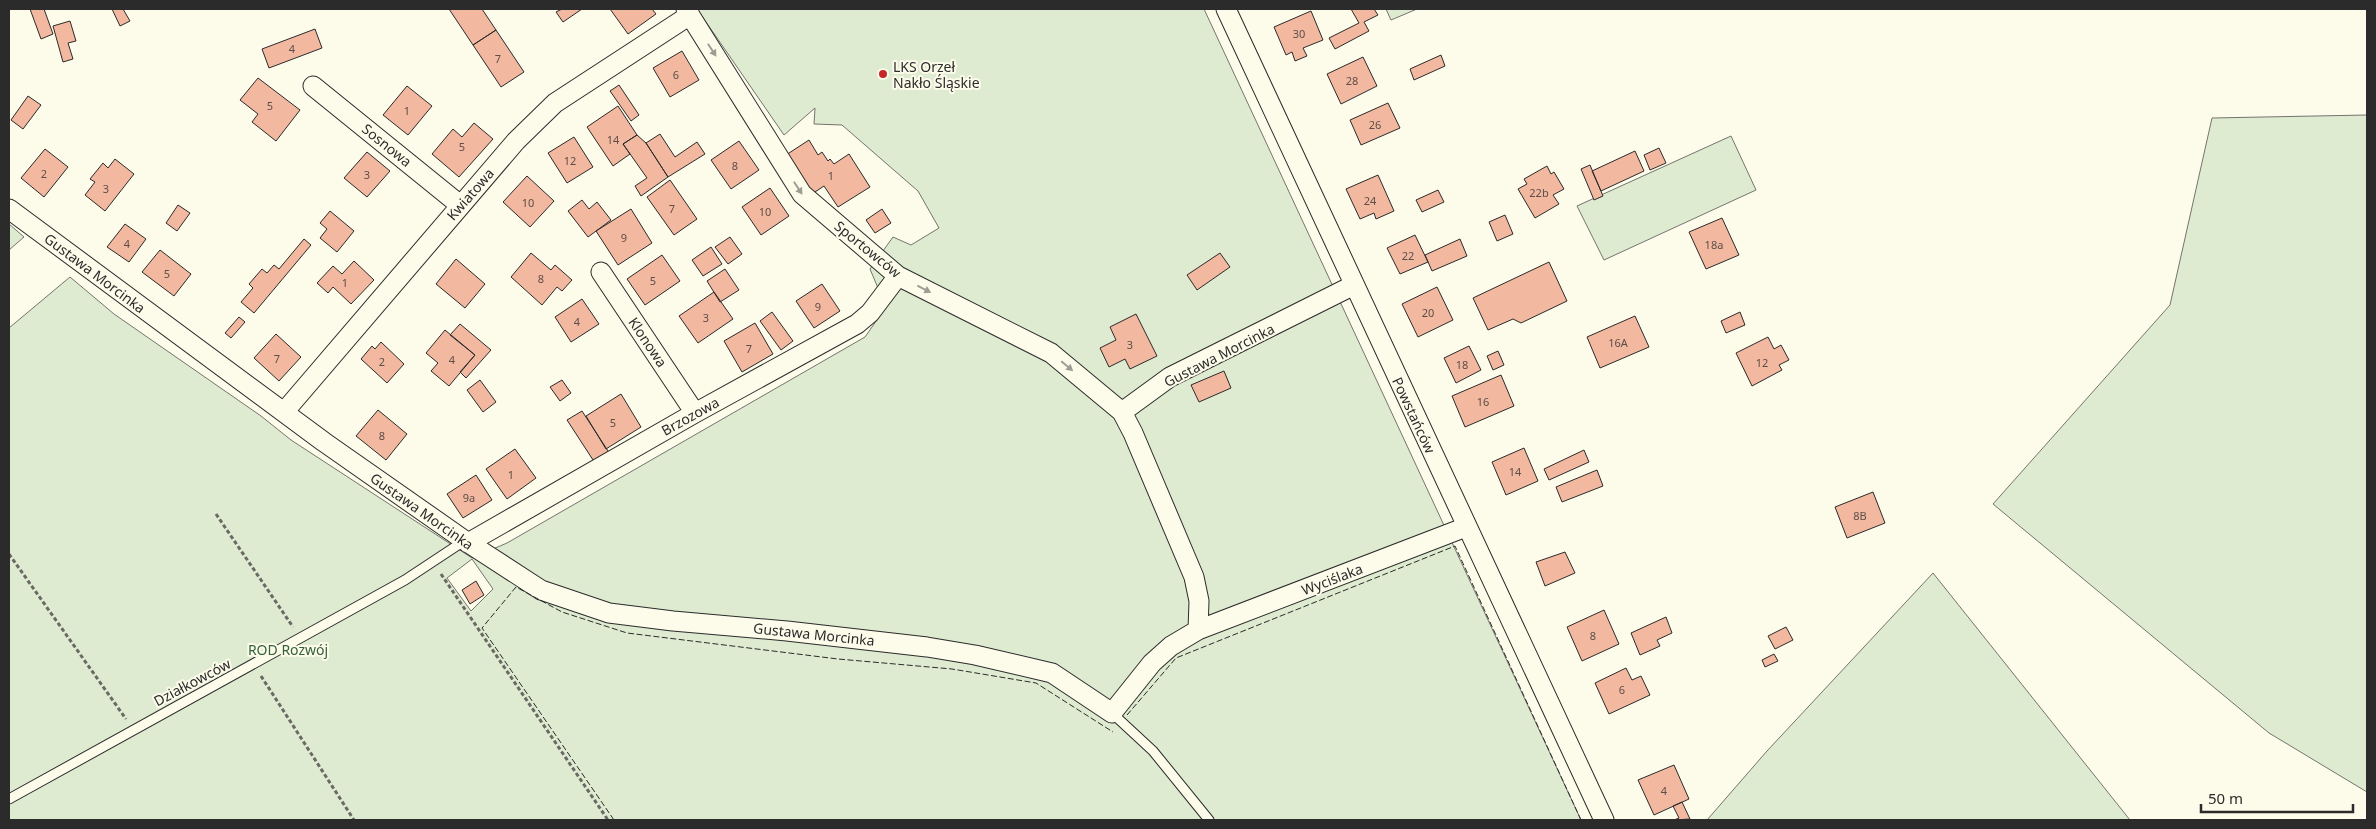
<svg xmlns="http://www.w3.org/2000/svg" width="2376" height="829" viewBox="0 0 2376 829" font-family="'Noto Sans',sans-serif">
<rect width="100%" height="100%" fill="#fdfbea"/>
<!-- green -->
<path fill="#deebd1" stroke="#74746e" fill-rule="evenodd" d="M697 9H1204L1581 820H9V328L70 277 114 314 261 416 291 440 472 558 507 543 865 337 886 307 870 269 893 237 911 245 939 228 918 191 842 125 814 124 815 108 784 135ZM472 559 493 589 471 611 447 578Z
M1386 9H1417L1391 20Z
M2367 115V792L2269 733 1993 504 2170 305 2212 118Z
M1731 136 1756 190 1604 260 1577 206Z
M9 224 24 237 9 250Z
M1933 573 2130 820H1707L1767 751Z"/>
<!-- building -->
<path fill="#f2b8a0" stroke="#2b2b2b" d="M30 9H44L53 34 41 39Z
M112 9H123L130 21 120 26Z
M449 9H482L496 30 473 45Z
M562 9H582L563 22 556 12Z
M610 9H652L656 14 628 34Z
M1351 9H1374L1378 15 1364 22 1369 31 1335 49 1329 38 1359 23Z
M1311 11 1323 40 1303 48 1307 56 1295 61 1292 52 1286 55 1274 27Z
M70 21 76 41 68 43 73 59 63 62 53 26Z
M315 29 322 48 269 68 262 49Z
M496 30 524 72 501 87 473 45Z
M682 51 699 80 670 97 653 68Z
M1441 55 1445 66 1414 80 1410 69Z
M1363 57 1377 86 1341 104 1327 74Z
M258 78 300 110 276 141 252 122 258 114 240 100Z
M619 85 639 115 631 121 610 91Z
M407 86 432 106 408 135 383 115Z
M28 96 41 105 23 129 11 120Z
M1388 103 1400 128 1361 145 1350 120Z
M618 106 637 135 623 144 630 154 613 166 587 127Z
M474 123 493 139 459 177 432 154 453 129 462 137Z
M660 134 675 157 697 142 705 154 668 177 646 143Z
M637 135 646 143 668 177 641 196 635 186 647 178 623 144Z
M574 137 593 167 567 183 548 153Z
M809 140 818 155 822 152 828 161 830 159 834 164 849 154 870 187 838 207 824 186 812 194 786 155Z
M739 141 759 170 731 189 711 160Z
M1659 148 1666 163 1650 170 1644 155Z
M45 149 68 167 44 197 21 178Z
M1635 151 1644 171 1601 191 1592 171Z
M367 152 390 171 367 197 344 178Z
M115 159 134 174 105 211 85 195 95 182 90 179 103 163 108 168Z
M1590 165 1603 196 1594 200 1581 169Z
M1547 166 1551 174 1554 172 1564 189 1553 195 1559 204 1535 218 1518 189 1527 184 1524 179Z
M1378 175 1394 211 1376 219 1374 213 1360 219 1346 189Z
M527 176 554 201 530 227 503 202Z
M670 180 697 219 674 235 647 197Z
M770 188 789 216 761 235 742 207Z
M1438 190 1444 202 1422 212 1416 200Z
M582 200 589 209 597 202 611 220 588 237 568 211Z
M178 205 190 213 177 231 166 223Z
M631 209 652 243 618 265 596 231Z
M882 209 891 223 875 233 866 220Z
M330 211 354 231 337 252 320 238 327 229 320 223Z
M1505 215 1513 234 1497 241 1489 222Z
M1722 218 1739 255 1706 269 1689 232Z
M125 224 146 239 129 262 107 247Z
M1415 235 1428 262 1400 274 1387 248Z
M730 237 742 254 728 264 715 247Z
M304 239 311 245 254 313 241 302 253 288 249 284 262 269 267 273 274 265 279 269Z
M1460 239 1467 256 1432 271 1425 255Z
M711 247 722 264 703 276 692 260Z
M160 250 191 274 174 296 142 272Z
M531 253 551 270 555 265 572 280 562 291 557 287 542 305 511 277Z
M1220 253 1230 267 1197 290 1187 275Z
M662 255 680 281 645 305 627 279Z
M456 259 485 284 465 308 436 284Z
M354 261 374 280 351 304 333 287 328 293 317 283 333 266 342 274Z
M1549 262 1567 301 1521 323 1513 319 1488 330 1473 298Z
M725 269 739 290 720 302 707 281Z
M822 284 840 311 814 328 796 301Z
M1437 287 1453 320 1418 337 1402 304Z
M714 292 733 319 698 343 679 316Z
M582 299 599 324 571 342 555 317Z
M772 312 793 341 781 350 760 321Z
M1740 312 1745 325 1726 333 1721 321Z
M1136 314 1157 356 1130 369 1125 359 1109 367 1100 348 1116 340 1110 327Z
M1635 316 1649 347 1600 368 1587 337Z
M239 317 245 322 231 338 225 333Z
M755 323 773 354 742 372 724 341Z
M460 324 491 350 466 378 460 372 475 355 450 335Z
M445 330 475 355 449 386 431 371 438 363 426 353Z
M276 334 301 357 279 381 254 358Z
M1768 337 1774 349 1781 345 1789 360 1779 365 1782 370 1752 386 1736 353Z
M381 342 404 364 387 383 361 359 372 346 375 349Z
M1469 346 1481 370 1456 383 1444 358Z
M1498 351 1504 365 1493 370 1487 356Z
M1224 371 1231 388 1199 402 1191 385Z
M1501 375 1514 406 1465 427 1452 396Z
M480 380 496 402 483 412 467 390Z
M562 380 571 393 560 401 550 387Z
M621 394 641 427 606 449 586 416Z
M378 410 407 434 386 460 356 436Z
M582 411 610 454 595 463 567 420Z
M1524 448 1538 481 1506 495 1492 462Z
M515 449 536 478 507 499 486 469Z
M1584 450 1589 462 1549 480 1544 469Z
M1597 470 1603 486 1562 502 1556 487Z
M476 475 492 500 463 518 447 494Z
M1873 492 1885 523 1847 538 1835 507Z
M1565 552 1575 573 1545 586 1536 562Z
M476 581 484 595 470 604 462 590Z
M1604 610 1619 644 1582 661 1567 627Z
M1666 617 1672 633 1657 640 1660 646 1640 655 1631 633Z
M1786 627 1793 640 1775 649 1768 636Z
M1774 654 1778 661 1765 667 1762 660Z
M1626 668 1632 680 1641 676 1650 695 1609 714 1595 683Z
M1674 765 1689 799 1654 815 1638 780Z
M1682 802 1690 819 1674 820 1679 818 1673 806Z"/>
<g fill="none" stroke-linecap="round" stroke-linejoin="round">
<!-- service casing -->
<g stroke="#2b2b2b" stroke-width="11">
<path id="service" d="M1112 713 1153 751 1209 820
M9 799 405 580 464 541"/>
</g>
<!-- minor casing -->
<g stroke="#2b2b2b" stroke-width="21">
<path id="minor" d="M686 9 802 194 898 276 1051 353 1122 412
M1226 9 1604 820
M313 86 460 205
M9 209 324 442 464 540 541 590 609 613 673 621 787 631 927 647 975 655 1052 673 1112 713 1152 663 1171 646 1198 630 1199 601 1194 577 1133 433 1122 412 1170 377 1354 285
M601 272 695 413
M284 412 516 141 555 103 690 15
M468 543 695 413 857 324 870 313 898 276
M1198 630 1466 527"/>
</g>
<!-- path -->
<path stroke="#6a6964" stroke-width="3" stroke-dasharray="4 2.5" stroke-linecap="butt" d="M216 514 293 627
M9 554 126 719
M441 574 608 820
M261 676 354 820"/>
<!-- service -->
<use href="#service" stroke="#fdfbea" stroke-width="9"/>
<!-- minor -->
<use href="#minor" stroke="#fdfbea" stroke-width="19"/>
<!-- fence -->
<path stroke="#2b2b2b" stroke-width="1" stroke-dasharray="6 2.5" stroke-linecap="butt" d="M1127 715 1176 658 1455 546 1581 820
M614 820 482 628 516 587 562 612 627 633 838 659 952 669 1036 683 1113 732"/>
</g>
<!-- one-way arrows -->
<defs><path id="oneway-solid" d="M-6-.8H1V-3.2L6.5 0L1 3.2V.8H-6Z" transform="scale(1.25)"/></defs>
<g fill="#9e9d94">
<use href="#oneway-solid" transform="translate(712 50) rotate(57)"/>
<use href="#oneway-solid" transform="translate(798 188) rotate(57)"/>
<use href="#oneway-solid" transform="translate(924 289) rotate(27)"/>
<use href="#oneway-solid" transform="translate(1067 366) rotate(40)"/>
</g>
<!-- markers -->
<circle fill="#c62828" stroke="#fdfbea" stroke-width="2" cx="883" cy="74" r="5"/>
<g text-anchor="middle" dominant-baseline="central" stroke-width="4" stroke-linejoin="round" paint-order="stroke">
<!-- number labels -->
<g font-size="11" fill="#5d4e48">
<text x="1299" y="33">30</text>
<text x="292" y="48">4</text>
<text x="498" y="58">7</text>
<text x="676" y="74">6</text>
<text x="1352" y="80">28</text>
<text x="270" y="105">5</text>
<text x="407" y="110">1</text>
<text x="1375" y="124">26</text>
<text x="613" y="139">14</text>
<text x="462" y="146">5</text>
<text x="570" y="160">12</text>
<text x="735" y="165">8</text>
<text x="44" y="173">2</text>
<text x="367" y="174">3</text>
<text x="831" y="175">1</text>
<text x="106" y="188">3</text>
<text x="1539" y="192">22b</text>
<text x="1370" y="200">24</text>
<text x="528" y="202">10</text>
<text x="672" y="208">7</text>
<text x="765" y="211">10</text>
<text x="624" y="237">9</text>
<text x="127" y="243">4</text>
<text x="1714" y="244">18a</text>
<text x="1408" y="255">22</text>
<text x="167" y="273">5</text>
<text x="541" y="278">8</text>
<text x="653" y="280">5</text>
<text x="345" y="282">1</text>
<text x="818" y="306">9</text>
<text x="1428" y="312">20</text>
<text x="706" y="317">3</text>
<text x="577" y="321">4</text>
<text x="1618" y="342">16A</text>
<text x="1130" y="344">3</text>
<text x="749" y="348">7</text>
<text x="277" y="358">7</text>
<text x="452" y="359">4</text>
<text x="382" y="361">2</text>
<text x="1762" y="362">12</text>
<text x="1462" y="364">18</text>
<text x="1483" y="401">16</text>
<text x="613" y="422">5</text>
<text x="382" y="435">8</text>
<text x="1515" y="471">14</text>
<text x="511" y="474">1</text>
<text x="469" y="497">9a</text>
<text x="1860" y="515">8B</text>
<text x="1593" y="635">8</text>
<text x="1622" y="689">6</text>
<text x="1664" y="790">4</text>
</g>
<!-- poi labels -->
<g font-size="14" fill="#2b2b2b" stroke="#fdfbea" text-anchor="start">
<text x="893" y="66">LKS Orzeł<tspan x="893" dy="16">Nakło Śląskie</tspan></text>
</g>
<!-- street labels -->
<g font-size="14" fill="#2b2b2b" stroke="#fdfbea">
<text transform="translate(387 145) rotate(39)">Sosnowa</text>
<text transform="translate(470 194) rotate(-49)">Kwiatowa</text>
<text transform="translate(868 249) rotate(39)">Sportowców</text>
<text transform="translate(95 273) rotate(37)">Gustawa Morcinka</text>
<text transform="translate(648 342) rotate(56)">Klonowa</text>
<text transform="translate(1219 355) rotate(-27)">Gustawa Morcinka</text>
<text transform="translate(1414 415) rotate(65)">Powstańców</text>
<text transform="translate(690 416) rotate(-29)">Brzozowa</text>
<text transform="translate(422 511) rotate(35)">Gustawa Morcinka</text>
<text transform="translate(1332 579) rotate(-21)">Wyciślaka</text>
<text transform="translate(814 634) rotate(6)">Gustawa Morcinka</text>
<text transform="translate(192 682) rotate(-28)">Działkowców</text>
</g>
<!-- park labels -->
<g font-size="14" fill="#34623c" stroke="#fdfbea">
<text x="288" y="649">ROD Rozwój</text>
</g>
</g>
<!-- border -->
<rect width="2376" height="829" fill="none" stroke="#2b2b2b" stroke-width="20"/>
<!-- scale -->
<path d="M2201 804v8h152v-8" fill="none" stroke="#2b2b2b" stroke-width="2.5"/>
<text x="2208" y="804" font-size="15" fill="#2b2b2b" stroke="#fdfbea" stroke-width="4" paint-order="stroke">50 m</text>
</svg>
